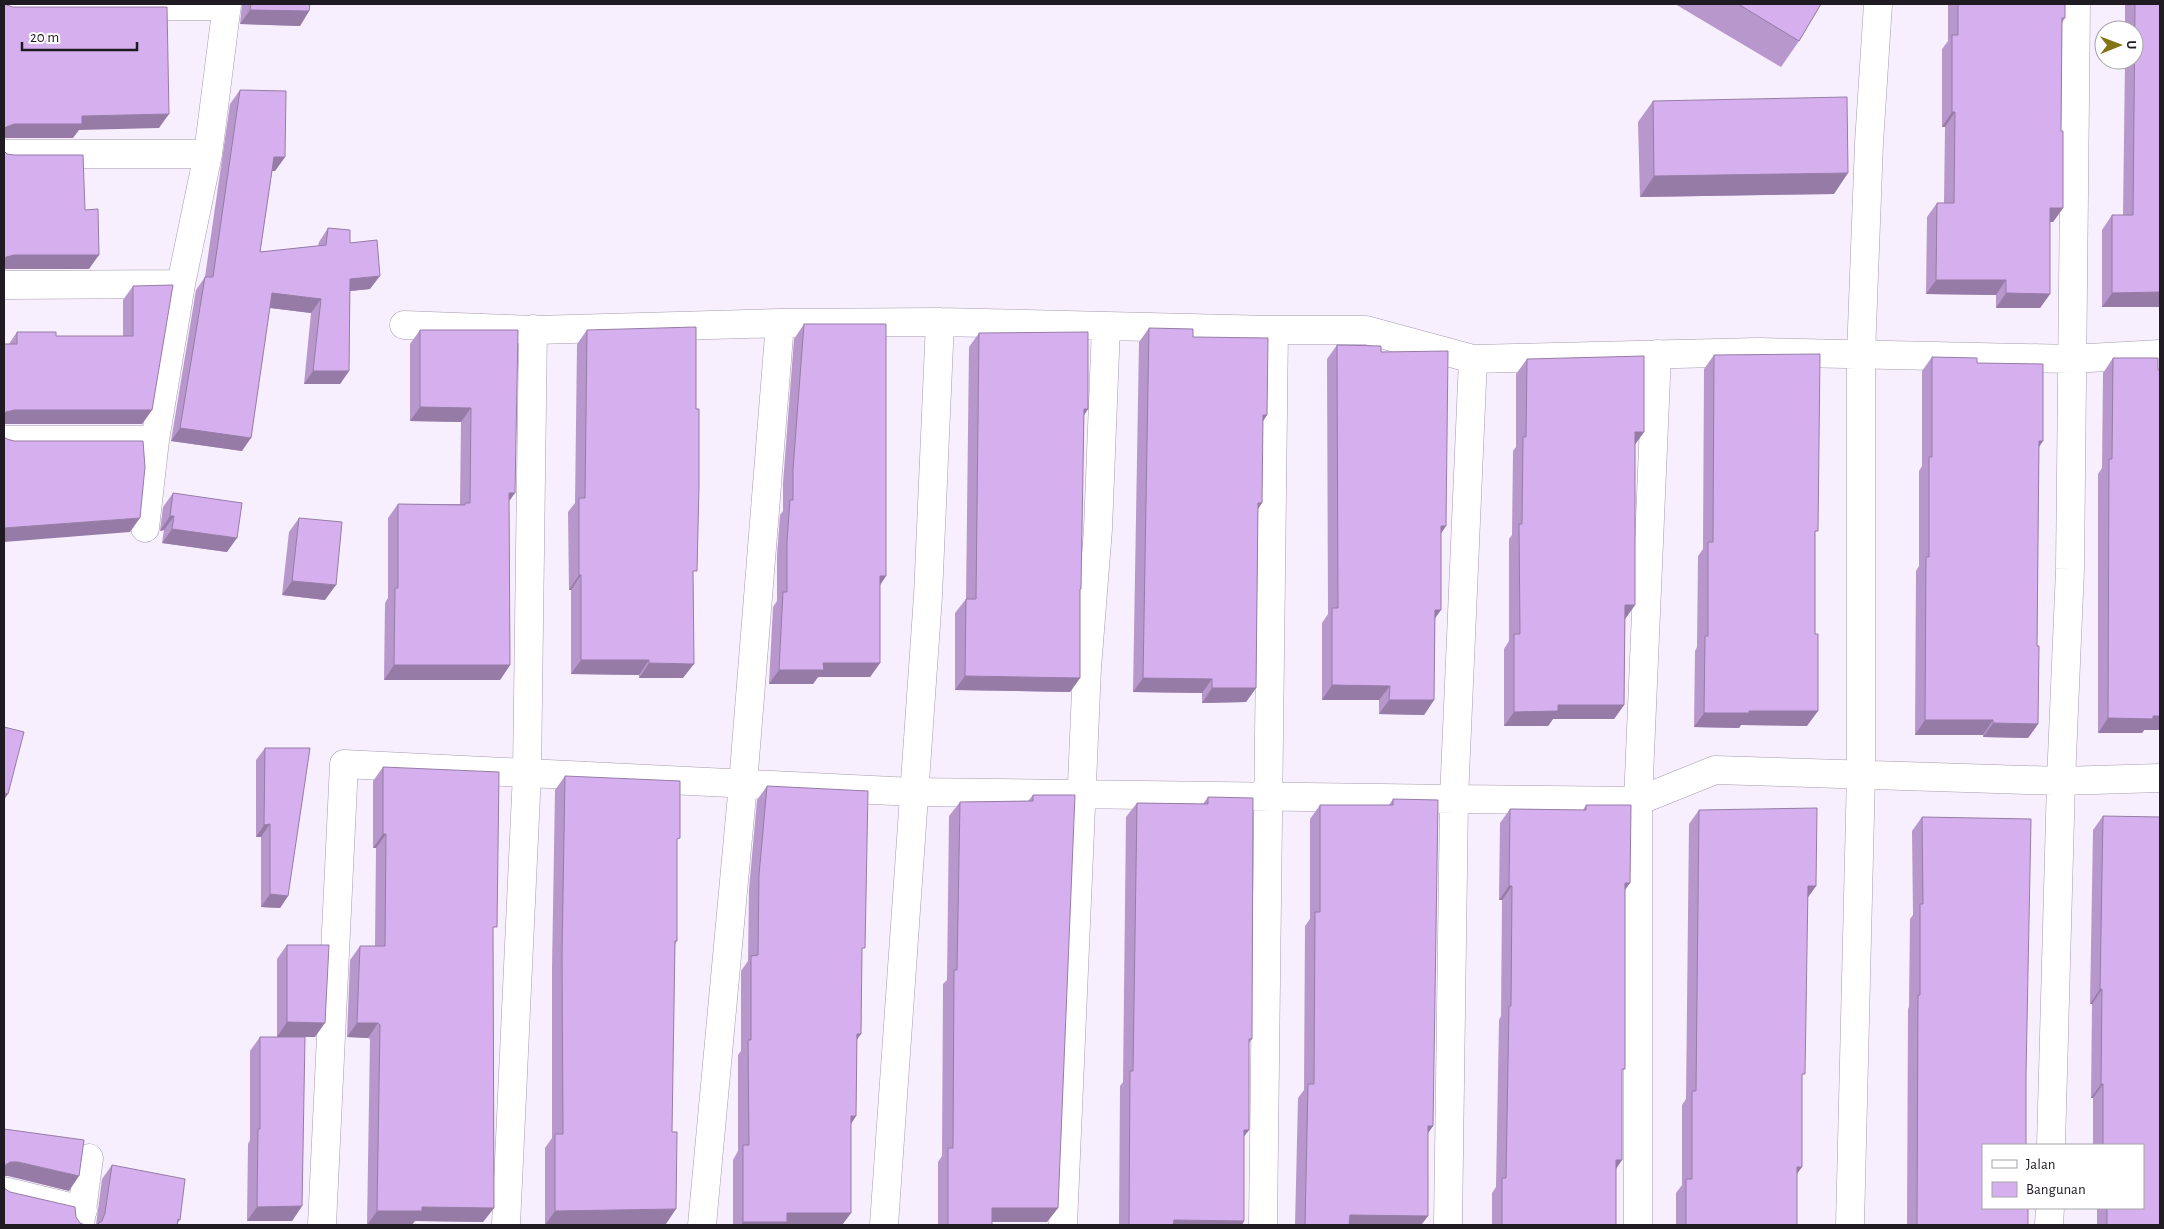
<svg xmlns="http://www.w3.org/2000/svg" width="2164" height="1229" viewBox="0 0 2164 1229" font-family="'Alegreya Sans',sans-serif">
<rect width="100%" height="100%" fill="#f7effd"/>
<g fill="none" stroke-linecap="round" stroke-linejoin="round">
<!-- street casing -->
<g stroke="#a79aaf" stroke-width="29">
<path id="street" d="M4 6H227
M4 154H208
M4 285 181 284 208 154 227 4
M404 325 536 330 780 323 940 322 1274 330H1366L1473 359 1454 799 1638 801 1715 770 2061 781 2160 778
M1473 359 1758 352 2071 359 2160 354
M4 440H155
M145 528 155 440 181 284
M2051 1145 2061 781 2070 569 2076 4
M4 1191 83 1210
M80 1225 89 1158
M322 1225 344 764 913 792 1454 799 1448 1225
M506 1225 527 773 533 329
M702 1225 743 784 780 323
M884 1225 928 596 940 322
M1063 1225 1087 668 1098 529 1106 326
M1263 1225 1274 330
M1638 1225V801L1657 354
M1850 1225 1861 774V355L1869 143 1878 4
M2049 1225 2050 1208"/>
</g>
<!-- street -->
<use href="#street" stroke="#fff" stroke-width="28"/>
</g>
<!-- wall -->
<path fill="#b897cd" d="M242 4H310L309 11 300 26 240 24Z
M1675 4H1821L1799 41 1781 67Z
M1948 4H2065V18L2062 23 2061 131 2063 208 2053 222H2050V294L2040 308H1996V295L1926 294 1927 217 1937 203H1944L1945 127H1942V49L1948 41Z
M2125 4H2160V307H2102V230L2112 215H2123L2125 60H2134V30H2125Z
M240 90 285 157 275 171H272L260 252 318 246 319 242 328 228 350 243 370 289 350 291 349 371 340 384H304L311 313 270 308 242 451 171 441 196 290 205 277 230 104Z
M1653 101 1834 194 1640 197 1638 122Z
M133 286 152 410 142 424H4V344H9L17 332 56 336H123V300Z
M804 324 886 576 880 585V663L870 677H818L813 684H769L773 607 777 601V555L780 515 783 511V483L794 339Z
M1149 328 1193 337 1267 415 1263 421 1258 509 1256 688 1246 702 1202 703V693L1133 692 1139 342Z
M420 330H518L509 501 510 665 500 680H384L385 603 388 598V518L398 504H460L461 422 410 421V344Z
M587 330 693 576 683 678H639V675L571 674V590H569L568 512 575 503 577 344Z
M979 333 1088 409 1084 415 1080 591V678L1070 692 955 690V613L966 599 969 347Z
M1337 345 1381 352 1446 526 1441 533 1435 620 1434 700 1424 715 1379 714V700H1322V623L1328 614 1327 359Z
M1714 355 1815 534 1807 726 1741 725 1739 728 1694 727 1695 651 1697 647 1698 556 1703 549 1704 369Z
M1932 357 1977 363 2039 447 2037 646 2038 724 2028 738 1983 737V735H1915L1916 571 1919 566V471L1922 466V371Z
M2113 358 2144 730 2142 733H2098V474L2102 468 2103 373Z
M1527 359 1644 432 1635 444V605L1625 619 1624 705 1614 719H1553L1548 726H1504V649L1509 641V539L1512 535 1513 451 1516 447V374Z
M173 493 227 552 162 543 164 530 160 531 163 507Z
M299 518 325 600 282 595 289 532Z
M265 748 288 896 280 908 261 907V837H256V760Z
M383 767 493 932 494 1208 483 1222 415 1221 367 1225 370 1039 368 1038 347 1037 350 960 360 946H375L376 848H373V781Z
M565 776 677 842V941L675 944 666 1224 545 1225V1148L552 1138V968L555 790Z
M767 786 862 953 857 1040 856 1116 851 1124V1213L842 1225H733V1160L738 1151V1055L741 1051V971L748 961 749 889 757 800Z
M1033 795 1058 1208 1047 1222H992V1225H938V1162L942 1156 943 984 947 980 949 816 960 802 1028 801Z
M1208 797 1252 1039 1249 1043V1130L1244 1136V1221L1242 1225H1119L1120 1086 1123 1082 1126 817 1137 803 1203 804Z
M1393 799 1433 1126 1428 1133V1216L1421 1225H1295L1298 1098 1304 1090 1305 926 1310 919V819L1320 805H1389Z
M1586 805 1625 889 1622 1074 1616 1168V1225H1492V1193L1496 1187 1499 1020 1501 1016 1502 900H1499L1500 823 1510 809 1583 810Z
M1699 810 1816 886 1808 897 1802 1079 1797 1174V1225H1676V1193L1682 1185V1105L1686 1099 1689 824Z
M2103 816 2160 1225H2097V1208H2143V1145H2093V1098H2091L2092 1004H2090L2093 830Z
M1922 817 1983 1145 2028 1225H1907L1908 1009 1909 1007 1910 919 1913 915 1912 831Z
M287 945 315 1037H277V959Z
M260 1037 302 1206 292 1221H247L248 1144 250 1140V1051Z
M112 1165 180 1220 177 1224 96 1225 102 1179Z"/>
<!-- shaded-wall -->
<path fill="#967ba7" d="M250 10 309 11 300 26 240 24Z
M1952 112H1955L1945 127H1942Z
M169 114 159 128 79 130 73 138H4V129L6 127 14 124 82 116Z
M274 157H285L275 171 264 170Z
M1848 173 1834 194 1640 197 1654 176Z
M2050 208H2063L2053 222H2040Z
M14 255H99L89 269H4V260L6 257Z
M380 276 370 289 340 292 350 279Z
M1936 280H2006L1996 295 1926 294Z
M2160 292V307H2102L2112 293Z
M272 293 321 299 311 313 263 307Z
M2006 293 2050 294 2040 308H1996Z
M313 371H349L340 384H304Z
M420 407 471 408 461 422 410 421Z
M1084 409H1088L1078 424Z
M14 410H152L142 424H4V415L6 412Z
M1263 415H1267L1257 430Z
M180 428 251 438 242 451 171 441Z
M1635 432H1644L1634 446Z
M2039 441H2043L2033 456Z
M509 493H515L505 507Z
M1258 503H1262L1252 518Z
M170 516H174L164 530 160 531Z
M140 518 130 532 4 542V528Z
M1441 526H1446L1436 541Z
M172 529 237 538 227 552 162 543Z
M579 575H581L571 590H569Z
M880 576H886L876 591Z
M292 581 336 585 325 600 282 595Z
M1625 605H1635L1625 619Z
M1435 610H1441L1431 624Z
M581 660H649L639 675 571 674Z
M649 663 694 664 683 678H639Z
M823 663H880L870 677H818L813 684H769L779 670Z
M394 665H510L500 680H384Z
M965 676 1080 678 1070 692 955 690Z
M1143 678 1212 679 1202 693 1133 692Z
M1332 685 1390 686 1379 700H1322Z
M1212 688H1256L1246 702 1202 703Z
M1389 700H1434L1424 715 1379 714Z
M1558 705H1624L1614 719H1553L1548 726H1504L1514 712Z
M1749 711H1818L1807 726 1741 725 1739 728 1694 727 1704 713Z
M2153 716H2160V730H2144L2142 733H2098L2108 718Z
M1925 720H1993L1983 735H1915Z
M1993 723 2038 724 2028 738 1983 737Z
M4 793 8 794 4 800Z
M270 824 261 837H256L264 825Z
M383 834H386L376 848H373Z
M1625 883H1630L1620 897Z
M1509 886H1512L1502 900H1499Z
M1808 886H1816L1806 900Z
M270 894 288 896 280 908 261 907Z
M2100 989H2102L2092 1004H2090Z
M287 1022 325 1023 315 1037H277Z
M357 1023H378L368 1038 347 1037Z
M857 1034H861L851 1048Z
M2101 1084H2103L2093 1098H2091Z
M851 1116H856L846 1131Z
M1428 1126H1433L1423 1140Z
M1244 1130H1249L1238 1144Z
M1616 1160H1622L1612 1175Z
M10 1162H18L79 1176 69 1191 8 1176H4V1166Z
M1797 1167H1802L1792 1181Z
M302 1206 292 1221H247L257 1207Z
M422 1207 494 1208 483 1222 415 1221 412 1225H367L377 1211Z
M992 1208H1058L1047 1222H982Z
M676 1209 666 1224 545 1225 555 1211Z
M787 1213H851L842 1225H741L743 1222Z
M1350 1215 1428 1216 1421 1225H1342Z
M1174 1220 1244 1221 1242 1225H1170Z"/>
<!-- building -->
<path fill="#d6b0ee" stroke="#967ba7" d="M4 4 13 7H167L169 114 82 116V124H14L6 127 4 129Z
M251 4H310L309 11 250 10Z
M1738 4H1821L1799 41Z
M1958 4H2065V18H2062L2061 131H2063V208H2050V294L2006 293V280H1936L1937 203H1954L1955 112H1952V35H1958Z
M2135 4H2160V292L2112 293V215H2133Z
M240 90 286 91 285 157H274L260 252 326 245 328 228 350 230V243L377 240 380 276 350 279 349 371H313L321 299 272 293 251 438 180 428 205 277H213Z
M1847 97 1848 173 1654 176 1653 101Z
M4 151 7 154 14 155H83L85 210 98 209 99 255H14L6 257 4 260Z
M173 285 152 410H14L6 412 4 415V344H17V332H56V336H133V286Z
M804 324H886V576H880V663H823L824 670H779L783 592H787V541L790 500H793V469Z
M696 327V409H699V486L697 571H693L694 664 649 663V660H581V575H579V498H585L587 330Z
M1149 328 1193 329V337L1268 338 1267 415H1263L1262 503H1258L1256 688H1212V679L1143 678Z
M420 330H518L515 493H509L510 665H394L395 588H398V504L465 505V503H470L471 408 420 407Z
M1088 332V409H1084L1081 589H1080V678L965 676 966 599H976L979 333Z
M1337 345 1381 346V352L1448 351 1446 526H1441V610H1435L1434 700H1389L1390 686 1332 685V608H1338Z
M1820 354 1818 531H1815V634H1818V711H1749V713H1704L1705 636H1708V542H1713L1714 355Z
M1644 356V432H1635V605H1625L1624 705H1558V711L1514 712V634H1520L1519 524H1522L1523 437H1526L1527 359Z
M1932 357 1977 358V363L2043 364V441H2039L2037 646H2039L2038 724 1993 723V720H1925L1926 557H1929V457H1932Z
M2113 358H2158V370H2160V716H2153V719L2108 718 2109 459H2112Z
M4 437 7 439 14 441H143L145 467 140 518 4 528Z
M173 493 242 503 237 538 172 529 174 516H170Z
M299 518 342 522 336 585 292 581Z
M4 727 24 732 8 794 4 793Z
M265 748H310L288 896 270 894V824L264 825Z
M383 767 499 772 497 927H493L494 1208 422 1207V1211H377L380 1025 378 1023H357L360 946H385L386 834H383Z
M565 776 680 781V838L677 839V941H675L672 1132H677L676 1209 555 1211V1134H563L562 954Z
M767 786 868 791 865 948H862L861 1034H857L856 1116H851V1213H787V1222H743V1145H749L748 1040H751V956L758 955 759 875Z
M1033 795H1075L1058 1208H992V1225H948V1148H953L954 970H957L960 802 1033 801Z
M1208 797 1253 798 1252 1039H1249V1130H1244V1221L1174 1220 1173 1225H1129L1130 1071H1133L1137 803 1208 804Z
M1393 799 1438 800 1433 1126H1428V1216L1350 1215 1349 1225H1305L1308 1084H1314L1315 912H1320V805H1393Z
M1586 805H1631L1630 883H1625V1069H1622V1160H1616V1225H1502V1178H1506L1509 1006H1511L1512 886H1509L1510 809 1586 810Z
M1817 808 1816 886H1808L1805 1074H1802V1167H1797V1225H1686V1179H1692V1091H1696L1699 810Z
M2103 816 2160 817V1225H2107V1208H2143V1145H2103V1084H2101L2102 989H2100Z
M1922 817 2031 819 2026 1075V1145H1983V1208H2028V1225H1917L1918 995H1920V904H1923Z
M287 945H329L325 1023 287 1022Z
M260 1037H305L302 1206 257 1207 258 1129H260Z
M4 1129 84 1140 79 1176 18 1162H10L4 1166Z
M112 1165 185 1179 180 1220 178 1219 177 1225H94H96L102 1221 105 1213Z
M4 1188 10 1192 75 1207 76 1217 80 1223 85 1225H4Z"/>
<!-- border -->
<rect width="2164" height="1229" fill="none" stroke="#201b23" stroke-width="10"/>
<!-- legend -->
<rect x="1982" y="1144" width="162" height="65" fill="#ffffff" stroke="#a6a4a7"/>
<rect x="1992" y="1160" width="25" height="8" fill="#ffffff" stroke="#a6a4a7"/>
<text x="2026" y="1169" font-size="15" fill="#201b23">Jalan</text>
<rect x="1992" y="1182" width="25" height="15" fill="#d6b0ee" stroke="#a6a4a7"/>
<text x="2026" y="1194" font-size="15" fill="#201b23">Bangunan</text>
<!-- north arrow -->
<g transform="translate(2119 45) rotate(89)"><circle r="24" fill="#ffffff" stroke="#a6a4a7"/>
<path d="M0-4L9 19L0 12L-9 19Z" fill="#827315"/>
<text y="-8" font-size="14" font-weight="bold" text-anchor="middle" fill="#201b23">U</text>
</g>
<!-- scale -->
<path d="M22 42v8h115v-8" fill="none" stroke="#201b23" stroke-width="2.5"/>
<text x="30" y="42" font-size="15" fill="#201b23" stroke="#ffffff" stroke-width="4" paint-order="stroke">20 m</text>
</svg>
